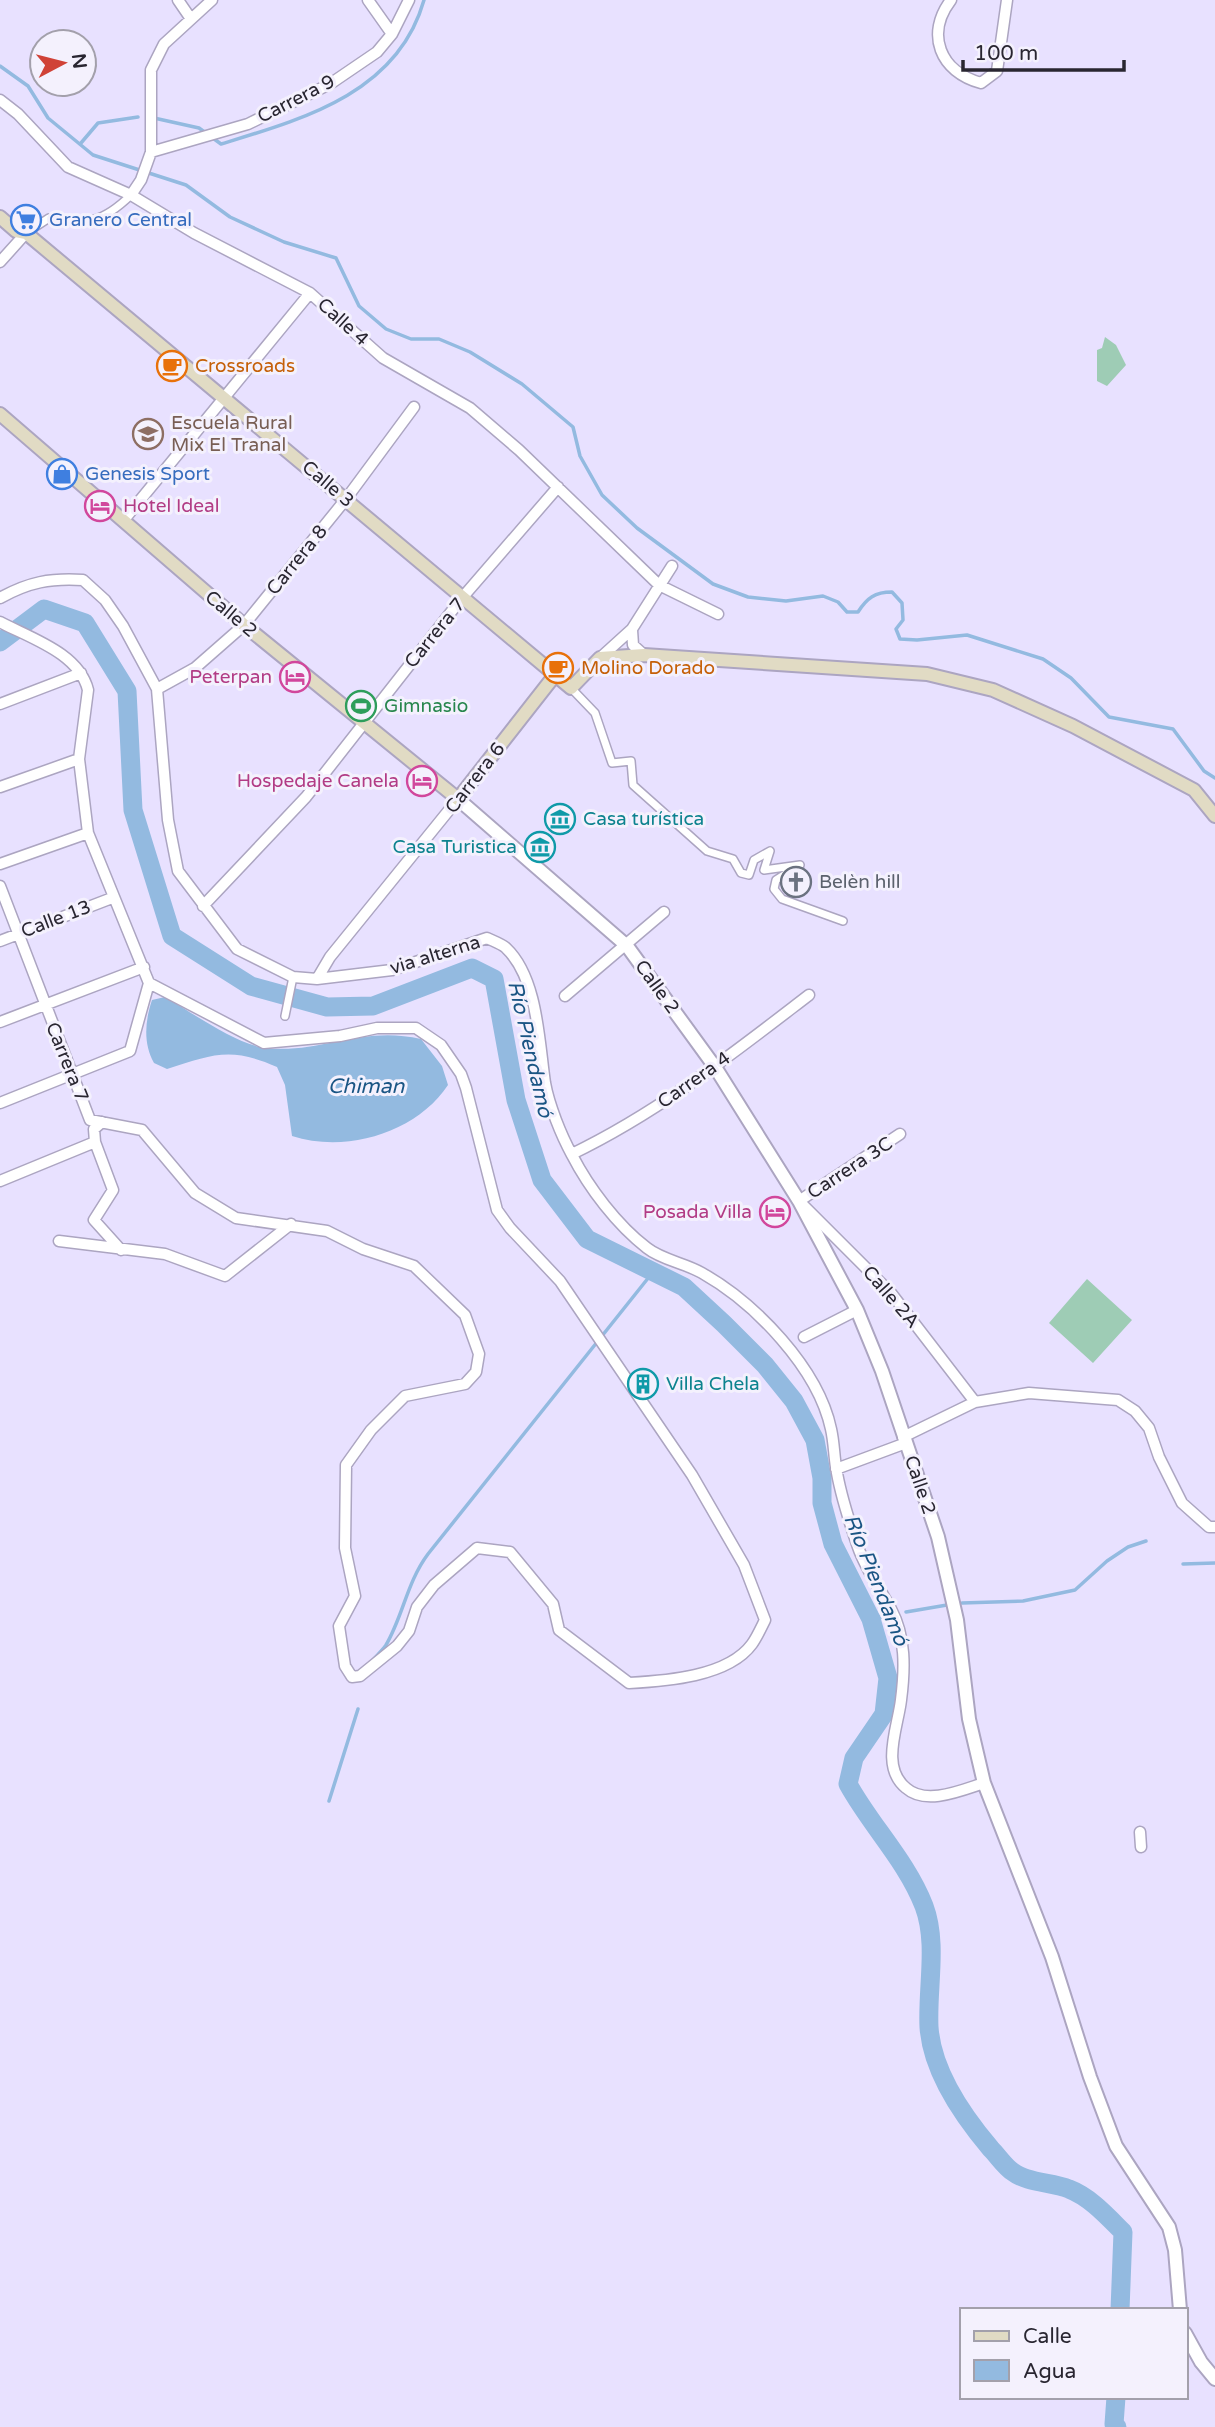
<svg xmlns="http://www.w3.org/2000/svg" width="1215" height="2427" viewBox="0 0 1215 2427" font-family="'Varela Round',sans-serif">
<rect width="100%" height="100%" fill="#e8e1ff"/>
<!-- green -->
<path fill="#9eccb5" d="M1105 337 1116 345 1126 365 1107 386 1097 381V350L1102 348Z
M1087 1279 1132 1320 1093 1363 1049 1323Z"/>
<!-- water -->
<path fill="#93bae0" d="M165 997C191 1012 237 1045 266 1048 321 1054 362 1025 421 1039L442 1066 448 1085C417 1132 347 1154 292 1136L285 1085 277 1067C230 1046 212 1055 167 1069L154 1063C143 1043 145 1021 152 1000Z"/>
<g fill="none" stroke-linecap="round" stroke-linejoin="round">
<!-- stream -->
<path stroke="#93bae0" stroke-width="3.5" d="M0 66 28 86 48 118 93 155 186 185 230 217 284 242 336 258 359 306 386 329 411 339H439L470 352 522 384 573 427 580 456 602 495 637 528 713 584 748 597 786 601 823 596 838 602 847 612H858C867 598 875 592 892 592L902 603 903 620 896 629 900 639 917 640 967 635 1043 659 1071 678 1109 717 1173 729 1204 771 1215 778
M154 118 199 128 221 144C303 119 398 93 424 0
M81 143 98 123 138 117
M1183 1564 1215 1563
M962 1603 1023 1601 1075 1590 1107 1561 1128 1547 1146 1541
M906 1612 947 1605
M871 1619 889 1615
M372 1661C376 1656 382 1651 386 1645 403 1616 407 1582 428 1554 502 1460 578 1367 653 1272
M329 1801 358 1709"/>
<!-- river -->
<path stroke="#93bae0" stroke-width="19" d="M0 642 44 609 85 623 127 691 133 810 172 936 251 986 327 1007 373 1006 472 968 494 979 516 1100 542 1180 587 1239 684 1287 724 1324 765 1365 794 1401 815 1440 822 1478V1503L833 1544 871 1619 888 1678 884 1714 854 1758 848 1784C871 1826 906 1860 924 1906 938 1943 927 1988 929 2027 932 2072 963 2116 991 2149 998 2156 1005 2167 1013 2172 1027 2183 1052 2182 1069 2189 1090 2197 1107 2216 1123 2232L1120 2310
M1116 2397 1114 2424 1117 2427"/>
<!-- pedestrian casing -->
<g stroke="#aca5c1" stroke-width="10">
<path id="pedestrian" d="M26 233 49 218C88 224 102 223 131 195
M571 688 595 713 612 763 631 761 633 785 707 851 733 859 741 873 749 875 754 860 770 851 764 870 800 865 776 880 774 889 782 899 843 921
M285 1016 293 977"/>
</g>
<!-- minor casing -->
<g stroke="#aca5c1" stroke-width="13">
<path id="minor" d="M178 0 191 19
M368 0 392 34
M951 0C925 34 940 72 981 83L997 71 1007 0
M0 100 18 114 68 167 131 195 194 233 310 293 383 358 470 408 519 450 659 585 718 614
M151 152 248 124 330 84 377 52 392 34 409 0
M131 195 141 180 151 152V70L164 44 212 0
M0 262 26 233
M123 521 310 293
M0 598C29 582 50 578 83 580L105 600 123 626 157 689 168 820 178 871 237 949 293 977 317 979 392 970 487 938C493 941 502 944 506 948 538 978 539 1043 545 1083 549 1105 561 1135 572 1155 589 1188 617 1225 647 1248 662 1260 685 1263 702 1273 755 1303 818 1368 831 1429 834 1442 834 1455 836 1467 840 1494 849 1521 858 1547 866 1570 879 1587 891 1609 906 1637 905 1669 901 1700 898 1727 880 1767 906 1788 926 1806 962 1790 984 1783
M0 622C30 638 79 653 88 690L79 759 88 833 149 983
M632 630 633 645 644 655
M600 658 632 629 672 566
M157 689 195 668 244 625 346 499 414 407
M0 704 81 673
M0 787 79 759
M0 864 88 833
M0 886 90 1120 142 1130 195 1193 236 1218 327 1231 363 1249 414 1266 465 1315 479 1354 476 1372 465 1384 405 1396 371 1430 346 1465 345 1548 355 1596 339 1626 345 1666 352 1677 360 1676 397 1646 409 1631 417 1607 434 1585 477 1548 510 1552 553 1604 559 1630 629 1683C665 1681 728 1677 752 1644 757 1637 761 1628 765 1620L744 1565 692 1475 560 1281 510 1228 497 1210 466 1088 461 1074 441 1045 416 1028H377L340 1036 264 1043 149 983
M203 906 306 797 462 598 558 487
M0 941 112 898
M317 979 330 957 458 799
M565 996 664 912
M0 1022 144 967
M0 1103 130 1051 149 983
M900 1134 799 1201 891 1293 975 1402
M95 1142 113 1190 94 1220 121 1250
M572 1154C659 1112 732 1054 809 995
M0 1181 95 1142 94 1129 102 1122
M59 1241 165 1254 225 1276 291 1224
M804 1337 857 1310
M903 1437 975 1402 1029 1393 1118 1400 1135 1411 1149 1428 1159 1457 1182 1503 1209 1527H1215
M836 1469 906 1443
M1140 1832 1141 1847"/>
</g>
<!-- tertiary casing -->
<g stroke="#aca5c1" stroke-width="16">
<path id="tertiary" d="M458 799 627 946 715 1067 799 1201 857 1310 882 1371 938 1537 957 1620 969 1719 984 1783 1052 1957 1090 2077 1116 2146 1169 2227 1175 2250 1180 2310
M1185 2333 1201 2362 1215 2379"/>
</g>
<!-- secondary casing -->
<g stroke="#aca5c1" stroke-width="16">
<path id="secondary" d="M0 217 16 231 26 233 571 688 600 658 644 655 927 674 993 690 1073 726 1194 790 1215 816
M0 414 244 625 458 799 555 675"/>
</g>
<!-- pedestrian -->
<use href="#pedestrian" stroke="#fff" stroke-width="7"/>
<!-- minor -->
<use href="#minor" stroke="#fff" stroke-width="10"/>
<!-- tertiary -->
<use href="#tertiary" stroke="#fff" stroke-width="12"/>
<!-- secondary -->
<use href="#secondary" stroke="#e1dbc4" stroke-width="12"/>
</g>
<!-- icons -->
<defs>
<g id="supermarket-ring" transform="scale(1.575)"><circle r="9.5" fill="#f4f1fd" stroke="#3f7fe0" stroke-width="1.5"/><path d="M-6-5.5h2.5l.6 2H6L4.5 2H-2.5L-4.4-4H-6ZM-1.5 3.2a1.3 1.3 0 1 0 .1 0ZM3 3.2a1.3 1.3 0 1 0 .1 0Z" fill="#3f7fe0"/></g>
<g id="cafe-ring" transform="scale(1.575)"><circle r="9.5" fill="#f4f1fd" stroke="#e8710a" stroke-width="1.5"/><path d="M-5.5-4.5H6V0H3Q3 3.5 0 3.5H-2.5Q-5.5 3.5-5.5 0ZM3-3.2v2h1.7v-2ZM-6 4.5H4V6H-6Z" fill="#e8710a"/></g>
<g id="school-ring" transform="scale(1.575)"><circle r="9.5" fill="#f4f1fd" stroke="#8d6e63" stroke-width="1.5"/><path d="M0-5L7-2L0 1L-7-2ZM-4 1L0 2.5L4 1V4Q0 6-4 4Z" fill="#8d6e63"/></g>
<g id="shop-ring" transform="scale(1.575)"><circle r="9.5" fill="#f4f1fd" stroke="#3f7fe0" stroke-width="1.5"/><path d="M-5-2.5h2.3a2.7 3.5 0 0 1 5.4 0H5L5.5 6h-11ZM-1.5-2.5h3a1.5 2.3 0 0 0-3 0Z" fill="#3f7fe0"/></g>
<g id="hotel-ring" transform="scale(1.575)"><circle r="9.5" fill="#f4f1fd" stroke="#d1479c" stroke-width="1.5"/><path d="M-6-4.5h1.5V1H6V5H4.5V3h-9V5H-6ZM-4 0a1.8 1.8 0 1 1 3.6 0ZM.5 0V-2.5h3Q6-2.5 6 0Z" fill="#d1479c"/></g>
<g id="stadium-ring" transform="scale(1.575)"><circle r="9.5" fill="#f4f1fd" stroke="#2e9e5b" stroke-width="1.5"/><path d="M0-5a6.5 5 0 1 0 0 10a6.5 5 0 1 0 0-10ZM-3.5-1.8h7v3.6h-7Z" fill="#2e9e5b"/></g>
<g id="museum-ring" transform="scale(1.575)"><circle r="9.5" fill="#f4f1fd" stroke="#0f9aa8" stroke-width="1.5"/><path d="M0-6L6-3V-2H-6V-3ZM-5-1h2V3h-2ZM-1-1h2V3h-2ZM3-1h2V3H3ZM-6 4H6V6H-6Z" fill="#0f9aa8"/></g>
<g id="church-ring" transform="scale(1.575)"><circle r="9.5" fill="#f4f1fd" stroke="#6b7280" stroke-width="1.5"/><path d="M-1.2-6h2.4v3.5h3.3v2.4h-3.3V6h-2.4V-.1h-3.3v-2.4h3.3Z" fill="#6b7280"/></g>
<g id="building-ring" transform="scale(1.575)"><circle r="9.5" fill="#f4f1fd" stroke="#0f9aa8" stroke-width="1.5"/><path d="M-4-6H4V6H1V3H-1V6H-4ZM-2.5-4.3h1.7v1.8h-1.7ZM.8-4.3h1.7v1.8H.8ZM-2.5-1h1.7V.8h-1.7ZM.8-1h1.7V.8H.8Z" fill="#0f9aa8"/></g>
</defs>
<g fill-rule="evenodd">
<use href="#supermarket-ring" x="26" y="220"/>
<use href="#cafe-ring" x="172" y="366"/>
<use href="#school-ring" x="148" y="434"/>
<use href="#shop-ring" x="62" y="474"/>
<use href="#hotel-ring" x="100" y="506"/>
<use href="#cafe-ring" x="558" y="668"/>
<use href="#hotel-ring" x="295" y="677"/>
<use href="#stadium-ring" x="361" y="706"/>
<use href="#hotel-ring" x="422" y="781"/>
<use href="#museum-ring" x="560" y="819"/>
<use href="#museum-ring" x="540" y="847"/>
<use href="#church-ring" x="796" y="882"/>
<use href="#hotel-ring" x="775" y="1212"/>
<use href="#building-ring" x="643" y="1384"/>
</g>
<g text-anchor="middle" dominant-baseline="central" stroke-width="6" stroke-linejoin="round" paint-order="stroke">
<!-- street labels -->
<g font-size="19" fill="#292631" stroke="#f4f1fd">
<text transform="translate(296 99) rotate(-27)">Carrera 9</text>
<text transform="translate(343 322) rotate(42)">Calle 4</text>
<text transform="translate(328 484) rotate(40)">Calle 3</text>
<text transform="translate(297 560) rotate(-51)">Carrera 8</text>
<text transform="translate(231 614) rotate(40)">Calle 2</text>
<text transform="translate(435 633) rotate(-51)">Carrera 7</text>
<text transform="translate(475 778) rotate(-52)">Carrera 6</text>
<text transform="translate(56 919) rotate(-21)">Calle 13</text>
<text transform="translate(435 955) rotate(-17)">via alterna</text>
<text transform="translate(657 987) rotate(54)">Calle 2</text>
<text transform="translate(67 1062) rotate(68)">Carrera 7</text>
<text transform="translate(694 1080) rotate(-35)">Carrera 4</text>
<text transform="translate(850 1168) rotate(-33)">Carrera 3C</text>
<text transform="translate(891 1297) rotate(49)">Calle 2A</text>
<text transform="translate(920 1485) rotate(71)">Calle 2</text>
</g>
<!-- shop labels -->
<g font-size="19" fill="#366cbe" stroke="#f4f1fd" text-anchor="start">
<text x="49" y="220">Granero Central</text>
<text x="85" y="474">Genesis Sport</text>
</g>
<!-- food labels -->
<g font-size="19" fill="#c56008" stroke="#f4f1fd" text-anchor="start">
<text x="195" y="366">Crossroads</text>
<text x="581" y="668">Molino Dorado</text>
</g>
<!-- education labels -->
<g font-size="19" fill="#785e54" stroke="#f4f1fd" text-anchor="start">
<text x="171" y="423">Escuela Rural<tspan x="171" dy="22">Mix El Tranal</tspan></text>
</g>
<!-- hotel labels -->
<g font-size="19" fill="#b23c85" stroke="#f4f1fd" text-anchor="end">
<text x="123" y="506" text-anchor="start">Hotel Ideal</text>
<text x="272" y="677">Peterpan</text>
<text x="399" y="781">Hospedaje Canela</text>
<text x="752" y="1212">Posada Villa</text>
</g>
<!-- leisure labels -->
<g font-size="19" fill="#27864d" stroke="#f4f1fd" text-anchor="start">
<text x="384" y="706">Gimnasio</text>
</g>
<!-- culture labels -->
<g font-size="19" fill="#0d838f" stroke="#f4f1fd" text-anchor="start">
<text x="583" y="819">Casa turística</text>
<text x="517" y="847" text-anchor="end">Casa Turistica</text>
<text x="666" y="1384">Villa Chela</text>
</g>
<!-- worship labels -->
<g font-size="19" fill="#5b616d" stroke="#f4f1fd" text-anchor="start">
<text x="819" y="882">Belèn hill</text>
</g>
<!-- water labels -->
<g font-size="21" font-style="italic" fill="#1a5584" stroke="#f4f1fd">
<text transform="translate(530 1049) rotate(77)">Río Piendamó</text>
<text x="366" y="1086">Chiman</text>
<text transform="translate(876 1580) rotate(68)">Río Piendamó</text>
</g>
</g>
<!-- legend -->
<rect x="960" y="2308" width="228" height="91" fill="#f4f1fd" stroke="#a3a0ab" stroke-width="2"/>
<rect x="974" y="2331" width="35" height="10" fill="#e1dbc4" stroke="#a3a0ab" stroke-width="2"/>
<text x="1023" y="2343" font-size="21" fill="#292631">Calle</text>
<rect x="974" y="2360" width="35" height="21" fill="#93bae0" stroke="#a3a0ab" stroke-width="2"/>
<text x="1023" y="2378" font-size="21" fill="#292631">Agua</text>
<!-- north arrow -->
<g transform="translate(63 63) rotate(83)"><circle r="33" fill="#f4f1fd" stroke="#a3a0ab" stroke-width="2"/>
<path d="M0-5L12 26L0 18L-12 26Z" fill="#d04237"/>
<text y="-10" font-size="19" font-weight="bold" text-anchor="middle" fill="#292631">N</text>
</g>
<!-- scale -->
<path d="M963 60v10h161v-10" fill="none" stroke="#292631" stroke-width="3.5"/>
<text x="974" y="60" font-size="21" fill="#292631" stroke="#f4f1fd" stroke-width="5" paint-order="stroke">100 m</text>
</svg>
